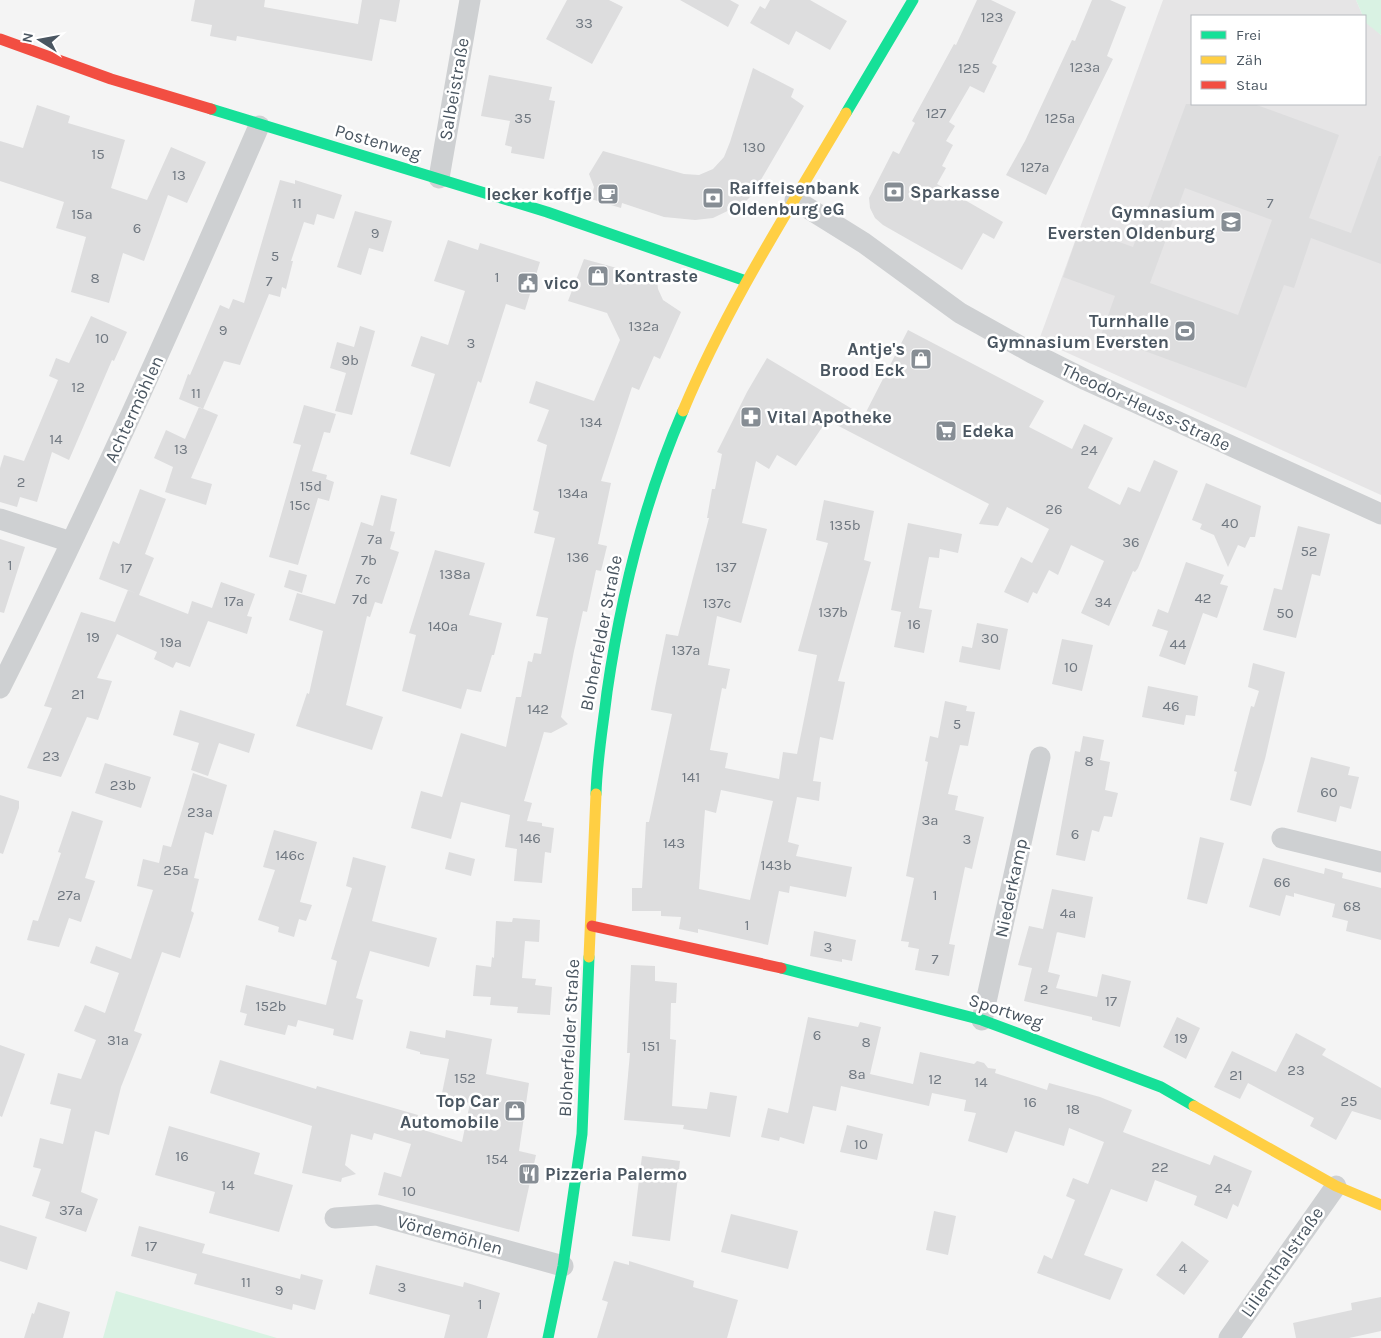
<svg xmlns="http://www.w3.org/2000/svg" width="1381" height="1338" viewBox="0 0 1381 1338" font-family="Karla,sans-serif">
<rect width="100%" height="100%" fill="#f4f4f4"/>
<!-- education -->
<path fill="#e6e5e6" d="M1163 0H1356L1363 16H1192V104H1365V20L1381 35V495L1039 340Z"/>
<!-- green -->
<path fill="#d9f2e3" d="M1356 0H1381V35L1366 23Z
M116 1291 277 1338H103Z"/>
<!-- building -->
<path fill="#ddddde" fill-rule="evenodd" d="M195 0H265L264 7 358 24 362 0H400L396 22 380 19 372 61 237 36 236 41 210 36 212 25 191 21Z
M567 0H609L623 7 592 64 546 39Z
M680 0H730L739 5 728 27Z
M770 0H810L847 21 830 50 796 31 789 45 750 23 760 6 765 9Z
M977 0H991L1016 12 992 63 997 66 984 93 970 86 949 122 955 126 946 141 953 145 942 166 946 168 937 184 1003 222 994 239 983 233 962 270 883 225 875 218 870 208 869 198 893 151 899 154 915 123 912 121 954 44 956 45Z
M1092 0H1110L1126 7 1107 56 1113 59 1046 195 1006 175 1025 141 1072 40 1075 41Z
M753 68 794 89 791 97 804 106 752 195 744 203 713 218 695 220 664 217 622 203 621 208 591 199 594 187 589 174 603 151 684 174 699 175 713 169 724 157 730 142Z
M489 75 552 87 549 100 555 101 544 159 511 153 512 147 505 145 510 121 481 116Z
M1186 104H1254L1339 135 1309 218 1351 233 1379 156H1381V264L1311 238 1294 288 1284 285 1246 388 1101 335 1115 296 1063 277 1080 228 1133 247ZM1185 188 1272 220 1238 315 1150 283Z
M37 105 70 116 68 123 125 140 111 188 147 200 171 147 206 162 187 203 168 195 144 261 123 253 109 303 71 292 86 237 56 228 64 202 0 181V141L23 148Z
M280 180 295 184V180L342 195 334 219 317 214 314 225 304 222 291 261H293L286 289 282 287 280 297 269 294 240 365 224 361 203 409 179 399 188 374 190 375 220 305 229 309 233 299 244 303Z
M355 211 392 221 383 252 369 248 361 275 337 267Z
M448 240 478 250 480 243 540 262 525 310 506 304 481 383 478 381 450 467 410 454 435 374 411 366 421 336 448 345 465 291 434 281Z
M584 259 657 279 658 289 663 300 681 312 660 359 654 356 639 390 632 387 601 481 611 483 598 544 607 546 601 571 596 570 587 612 583 611 574 651 561 717 568 724 551 733 544 732 524 801 532 803 527 821 542 823V826L554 828 551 853 545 852 542 883 514 881 517 849 505 847 510 815 461 802 451 839 411 828 421 791 442 797 461 733 506 747 516 697H521L528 661 532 662 534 653 541 654 548 618 536 616 555 538 534 533 539 512 533 510 547 445 537 441 549 410 529 403 536 381 594 401 620 340 607 313 568 301Z
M91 316 127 332 114 361 112 360 69 460 52 452 37 502 20 497 17 507 0 502V468L4 455 24 461 58 380 49 376 56 358 69 363Z
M360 326 375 331 352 415 335 411 346 373 330 368 337 342 354 347Z
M908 330 1044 401 1029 427 1072 449 1084 424 1113 438 1088 488 1120 505 1128 487 1140 492 1154 460 1178 471 1138 568 1135 572 1133 571 1109 626 1081 613 1104 561 1071 545 1058 575 1049 570 1037 594 1033 592 1028 603 1004 592 1021 557 1032 563 1049 529 1007 507 998 526 979 524 989 504 827 420 796 466 777 455 769 469 756 461 742 523 767 529 741 623 717 616 708 665 730 669 726 689 722 688 710 750 728 753 725 768 779 779 783 752 797 754 817 655 798 651 828 543 816 540 824 500 874 511 864 560 871 562 838 681 845 682 833 740 820 737 813 781 821 782 819 801 797 797 788 842 799 845 796 856 852 867 846 897 790 886 789 893 779 891 768 945 698 929V933L679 929 681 917 661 916V911H632V888H642L646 822H649L672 714 651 710 655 688 666 634 678 636 693 578 709 518H707L712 489H715L722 454 717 452 747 392 767 358 864 416ZM721 790 773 801 750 900 699 889 705 810 716 813Z
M304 405 336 414 330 433 324 432 312 471 327 475 326 479 334 482 329 501 318 498 298 565 269 557 301 445 293 443Z
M199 407 218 415 191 478 212 484 206 505 165 492 173 467 154 458 166 430 185 439Z
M1206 483 1261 506 1255 537H1250L1245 548 1238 545 1228 567 1214 535 1200 529 1202 524 1192 520Z
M140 489 166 499 145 554 154 558 139 595 188 614 192 601 212 608 221 582 255 594 247 616 252 617 247 634 208 621 190 667 176 662 173 668 154 659 157 652 117 634 97 678 112 681 98 720 87 717 61 777 27 768 52 708 44 706 81 612 115 622 128 590 138 594 99 579 113 541 119 544Z
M381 495 397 499 390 531 395 532 390 549 399 552 382 604 375 602 370 617 367 616 346 705 383 717 372 750 296 726 307 693 309 694 323 631 289 620 297 593 335 604 361 522 373 526Z
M908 523 962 534 958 553 940 549 939 558 929 557 919 608 932 610 924 653 894 647 901 612 891 610Z
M1298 526 1330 534 1320 576 1312 574 1296 638 1263 630 1274 588 1282 590Z
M0 539 25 547 4 613 0 612Z
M435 550 485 563 469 615 502 623 494 655H492L481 692 467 689 461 709 402 691 416 635 409 633Z
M1186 562 1224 575 1220 584 1228 586 1217 618 1203 613 1185 665 1159 656 1168 631 1152 626 1158 609 1168 613Z
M289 570 307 575 302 593 284 587Z
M977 623 1008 629 1000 670 959 662 962 646 972 648Z
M1062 639 1093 645 1082 691 1052 684Z
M1253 663 1285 672 1265 759 1251 806 1230 800 1237 772 1234 771 1251 706 1254 707 1259 691 1248 687Z
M1148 686 1198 696 1195 716 1186 715 1184 725 1142 717Z
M945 701 967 706 966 711 975 712 968 746 960 745 948 794 958 796 955 810 984 817 972 869 965 867 949 944 955 945 949 976 915 970 919 949 908 947 909 942 901 941 914 878 906 876 928 762 925 761 930 736 938 738Z
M180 710 255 734 249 753 219 743 208 776 191 770 199 743 173 735Z
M1083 736 1104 740 1100 760 1110 762 1105 790 1118 793 1112 817 1104 816 1099 832 1092 830 1085 861 1056 855 1075 751 1080 752Z
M1311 757 1350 767 1348 775 1359 777 1351 809 1340 806 1336 822 1297 812Z
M105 763 151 777 141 808 95 793Z
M193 773 227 785 213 835 205 832 194 878 199 879 191 911 194 913 180 958 162 952 134 1031 142 1034 121 1087 109 1135 95 1131 81 1192 98 1199 86 1232 45 1218 50 1202 32 1196 41 1169 33 1167 40 1138 63 1144 71 1109 50 1104 58 1073 81 1079 96 1040 74 1031 85 1005 105 1013 119 973 90 963 96 946 131 959 153 890 137 886 143 859 159 863 163 845 171 847Z
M0 795 19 801V808L3 854 0 853Z
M72 811 103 821 85 878 95 881 81 922 69 918 59 947 27 940 33 920 38 921 61 853 58 852Z
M274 830 317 842 300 902 312 905 306 921 299 919 294 937 278 932 279 927 258 920 275 870 263 867Z
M1200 837 1224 843 1207 904 1187 899Z
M449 852 475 859 471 876 445 869Z
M353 857 386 866 372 921 437 938 429 967 370 951 356 998 363 1000 353 1040 333 1035 334 1029 298 1020 296 1027 288 1025 285 1035 244 1025 247 1014 240 1012 246 985 326 1005 337 961 331 959 352 888 346 886Z
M1263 858 1324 874 1325 868 1343 873 1342 878 1381 888V940L1346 931 1348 921 1332 917 1335 904 1294 893V897L1286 895 1280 916 1249 907Z
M1052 889 1093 897 1085 938 1043 929Z
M513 918 540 920 539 942 525 941 522 978 536 979 535 985 552 987 550 1015 517 1013 518 1007 490 1005 491 997 473 996 476 965 491 967 492 957 494 958 496 921 512 922Z
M1029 926 1057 932 1048 972 1060 975 1056 988 1097 997 1102 974 1131 981 1120 1027 1092 1020V1017L1024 1001 1032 968 1018 965Z
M814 931 856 940 852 961 842 959V962L810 956Z
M631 965 655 966V981L677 983 676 1003H671L670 1039 676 1040 672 1106 707 1109 710 1092 737 1096 730 1137 683 1129 684 1125 624 1120 630 1053H627Z
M808 1017 858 1027 860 1022 881 1027 870 1074 913 1084 920 1052 974 1064 977 1061 984 1063 988 1068 996 1069 995 1073 1047 1090 1049 1083 1100 1097 1132 1110 1123 1132 1210 1165 1214 1155 1252 1171 1238 1207 1233 1204 1227 1219 1194 1205 1197 1196 1155 1180 1147 1202 1111 1189 1084 1255 1123 1269 1110 1300 1037 1273 1044 1255 1052 1259 1075 1200 1066 1196 1073 1178 1088 1184 1104 1142 1069 1128 1064 1146 1015 1131 1007 1153 968 1141 976 1113 964 1111 966 1100 932 1093 929 1106 841 1086 836 1111 813 1106 804 1144 780 1137 779 1141 761 1137 768 1108 788 1113Z
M1177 1017 1200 1028 1186 1059 1163 1047Z
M446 1030 492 1039 486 1074 529 1083 519 1151 536 1155 519 1232 378 1195 384 1172 401 1177 411 1144 374 1133 372 1140 351 1134 345 1165 356 1174 342 1178 341 1182 302 1173 312 1126 210 1093 220 1060 316 1089 317 1086 418 1115 414 1127 462 1142 470 1103 441 1098 449 1059 420 1054V1052L406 1048 410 1031 445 1038Z
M1296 1033 1326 1049 1322 1055 1381 1088V1120L1352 1111 1336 1140 1310 1126 1314 1118 1248 1083 1240 1099 1214 1087 1232 1051 1276 1072Z
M0 1045 25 1054 2 1117 0 1116Z
M847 1125 883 1134 877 1160 840 1152Z
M169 1126 260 1153 254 1174 293 1185 279 1232 209 1213 215 1192 155 1175Z
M642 1156 680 1161 670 1241 632 1236Z
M934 1211 956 1216 948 1255 926 1250Z
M731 1214 798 1231 788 1269 721 1252Z
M0 1225 37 1237 27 1270 0 1261Z
M139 1226 205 1244 202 1253 300 1279 301 1274 323 1280 315 1310 293 1304 292 1310 194 1284 197 1274 131 1256Z
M1182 1241 1209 1261 1184 1295 1156 1275Z
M614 1261 629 1265V1261L694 1281 693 1287 738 1300 727 1338H597L608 1302 602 1300Z
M376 1265 463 1287 464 1282 500 1293 487 1338H444L450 1315 369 1294Z
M1381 1297V1331L1349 1338H1296L1293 1323 1352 1310 1351 1303Z
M38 1302 70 1312 63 1338H24L32 1313 34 1314Z"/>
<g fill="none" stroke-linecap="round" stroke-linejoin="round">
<!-- street -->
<path stroke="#ced0d2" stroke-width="21" d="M439 178 470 0
M795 200 864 243 960 313 1032 353 1086 380 1381 514
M0 519 71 542
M0 688C93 504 177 315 259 126
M1282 838 1381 862
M982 1020 1040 757
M335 1218 377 1215 563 1266
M1229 1338 1336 1186"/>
<!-- fast -->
<path stroke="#16e098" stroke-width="11" d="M211 109 547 212 746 281
M846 113 913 0
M596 794C597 759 603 726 607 692 621 595 644 501 683 411
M781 968 982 1020 1161 1087 1194 1106
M548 1338 563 1266 582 1134 589 957"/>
<!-- slow -->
<path stroke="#ffcf43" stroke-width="11" d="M683 411C727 306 788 211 846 113
M589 957 596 794
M1194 1106 1336 1186 1381 1205"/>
<!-- jam -->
<path stroke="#f24e42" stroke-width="11" d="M0 39 111 79 211 109
M592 926 781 968"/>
</g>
<!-- icons -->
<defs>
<g id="bank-square" transform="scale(1.125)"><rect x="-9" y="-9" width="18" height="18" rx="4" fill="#868d94" stroke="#fff"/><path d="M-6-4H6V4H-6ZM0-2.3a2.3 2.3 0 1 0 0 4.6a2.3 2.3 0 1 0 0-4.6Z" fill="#fff"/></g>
<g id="cafe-square" transform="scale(1.125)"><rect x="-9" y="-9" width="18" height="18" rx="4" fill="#868d94" stroke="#fff"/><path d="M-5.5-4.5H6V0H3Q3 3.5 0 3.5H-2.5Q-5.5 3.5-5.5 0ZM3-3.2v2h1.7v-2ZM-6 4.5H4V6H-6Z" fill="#fff"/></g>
<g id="school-square" transform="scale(1.125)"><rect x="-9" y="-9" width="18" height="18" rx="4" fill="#868d94" stroke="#fff"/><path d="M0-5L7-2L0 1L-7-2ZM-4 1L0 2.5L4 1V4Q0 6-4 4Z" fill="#fff"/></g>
<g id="shop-square" transform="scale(1.125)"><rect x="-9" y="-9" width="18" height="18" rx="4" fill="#868d94" stroke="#fff"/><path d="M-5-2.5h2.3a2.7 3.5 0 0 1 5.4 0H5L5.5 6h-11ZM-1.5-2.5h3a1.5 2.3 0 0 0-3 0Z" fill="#fff"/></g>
<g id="civic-square" transform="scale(1.125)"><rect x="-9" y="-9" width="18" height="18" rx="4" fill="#868d94" stroke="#fff"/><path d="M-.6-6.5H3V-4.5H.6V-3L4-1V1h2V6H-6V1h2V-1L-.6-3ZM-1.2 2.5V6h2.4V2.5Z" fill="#fff"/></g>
<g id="stadium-square" transform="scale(1.125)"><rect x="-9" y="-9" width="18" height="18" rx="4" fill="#868d94" stroke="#fff"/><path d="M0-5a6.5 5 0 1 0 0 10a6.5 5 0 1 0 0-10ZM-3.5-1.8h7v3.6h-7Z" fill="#fff"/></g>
<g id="pharmacy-square" transform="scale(1.125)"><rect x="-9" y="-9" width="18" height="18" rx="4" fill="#868d94" stroke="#fff"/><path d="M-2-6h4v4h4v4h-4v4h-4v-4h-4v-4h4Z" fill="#fff"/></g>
<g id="supermarket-square" transform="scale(1.125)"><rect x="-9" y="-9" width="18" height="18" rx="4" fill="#868d94" stroke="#fff"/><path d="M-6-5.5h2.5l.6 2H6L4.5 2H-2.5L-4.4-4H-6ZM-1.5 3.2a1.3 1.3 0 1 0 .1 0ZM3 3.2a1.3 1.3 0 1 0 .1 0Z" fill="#fff"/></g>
<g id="restaurant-square" transform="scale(1.125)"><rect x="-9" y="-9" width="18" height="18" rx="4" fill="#868d94" stroke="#fff"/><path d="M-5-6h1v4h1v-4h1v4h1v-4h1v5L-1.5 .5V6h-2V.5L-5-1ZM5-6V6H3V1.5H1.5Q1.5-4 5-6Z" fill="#fff"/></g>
</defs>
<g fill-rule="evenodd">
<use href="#bank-square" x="894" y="192"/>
<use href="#cafe-square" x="608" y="194"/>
<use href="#bank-square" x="713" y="198"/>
<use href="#school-square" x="1231" y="222"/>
<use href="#shop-square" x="598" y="276"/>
<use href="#civic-square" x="528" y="283"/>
<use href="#stadium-square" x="1185" y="331"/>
<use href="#shop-square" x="921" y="359"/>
<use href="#pharmacy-square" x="751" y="417"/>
<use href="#supermarket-square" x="946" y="431"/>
<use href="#shop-square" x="515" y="1111"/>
<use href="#restaurant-square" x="529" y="1174"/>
</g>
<g text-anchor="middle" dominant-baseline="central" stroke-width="5" stroke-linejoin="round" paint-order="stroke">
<!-- number labels -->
<g font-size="15" fill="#707881">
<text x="992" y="17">123</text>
<text x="584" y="23">33</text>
<text x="1085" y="67">123a</text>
<text x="969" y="68">125</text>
<text x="936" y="113">127</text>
<text x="523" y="118">35</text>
<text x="1060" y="118">125a</text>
<text x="754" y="147">130</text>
<text x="98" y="154">15</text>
<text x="1035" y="167">127a</text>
<text x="179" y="175">13</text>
<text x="297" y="203">11</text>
<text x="1270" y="203">7</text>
<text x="82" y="214">15a</text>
<text x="137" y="228">6</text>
<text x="375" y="233">9</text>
<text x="275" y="256">5</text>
<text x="497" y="277">1</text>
<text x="95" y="278">8</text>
<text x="269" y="281">7</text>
<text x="644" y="326">132a</text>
<text x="223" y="330">9</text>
<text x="102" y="338">10</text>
<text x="471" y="343">3</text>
<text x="350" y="360">9b</text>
<text x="78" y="387">12</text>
<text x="196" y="393">11</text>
<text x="591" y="422">134</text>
<text x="56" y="439">14</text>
<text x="181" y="449">13</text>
<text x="1089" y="450">24</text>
<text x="21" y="482">2</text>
<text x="311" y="486">15d</text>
<text x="573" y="493">134a</text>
<text x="300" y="505">15c</text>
<text x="1054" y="509">26</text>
<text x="1230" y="523">40</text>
<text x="845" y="525">135b</text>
<text x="375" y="539">7a</text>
<text x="1131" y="542">36</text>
<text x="1309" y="551">52</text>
<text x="578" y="557">136</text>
<text x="369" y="560">7b</text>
<text x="10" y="565">1</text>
<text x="726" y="567">137</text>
<text x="126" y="568">17</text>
<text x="455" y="574">138a</text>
<text x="363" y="579">7c</text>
<text x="1203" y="598">42</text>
<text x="360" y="599">7d</text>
<text x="234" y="601">17a</text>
<text x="1103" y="602">34</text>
<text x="717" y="603">137c</text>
<text x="833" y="612">137b</text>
<text x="1285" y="613">50</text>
<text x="914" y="624">16</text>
<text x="443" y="626">140a</text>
<text x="93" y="637">19</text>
<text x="990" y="638">30</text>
<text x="171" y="642">19a</text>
<text x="1178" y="644">44</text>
<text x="686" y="650">137a</text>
<text x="1071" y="667">10</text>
<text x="78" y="694">21</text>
<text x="1171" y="706">46</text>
<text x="538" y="709">142</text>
<text x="957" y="724">5</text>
<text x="51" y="756">23</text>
<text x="1089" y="761">8</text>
<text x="691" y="777">141</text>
<text x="123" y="785">23b</text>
<text x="1329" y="792">60</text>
<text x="200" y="812">23a</text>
<text x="930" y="820">3a</text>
<text x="1075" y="834">6</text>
<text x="530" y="838">146</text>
<text x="967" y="839">3</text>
<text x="674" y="843">143</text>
<text x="290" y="855">146c</text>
<text x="776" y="865">143b</text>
<text x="176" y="870">25a</text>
<text x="1282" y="882">66</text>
<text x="69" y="895">27a</text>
<text x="935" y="895">1</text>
<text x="1352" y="906">68</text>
<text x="1068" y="913">4a</text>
<text x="747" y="925">1</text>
<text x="828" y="947">3</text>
<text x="935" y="959">7</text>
<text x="1044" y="989">2</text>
<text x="1111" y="1001">17</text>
<text x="271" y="1006">152b</text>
<text x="817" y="1035">6</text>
<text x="1181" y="1038">19</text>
<text x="118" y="1040">31a</text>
<text x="866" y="1042">8</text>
<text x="651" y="1046">151</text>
<text x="1296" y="1070">23</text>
<text x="857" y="1074">8a</text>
<text x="1236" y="1075">21</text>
<text x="465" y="1078">152</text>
<text x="935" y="1079">12</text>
<text x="981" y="1082">14</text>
<text x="1349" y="1101">25</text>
<text x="1030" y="1102">16</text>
<text x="1073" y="1109">18</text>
<text x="861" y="1144">10</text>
<text x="182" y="1156">16</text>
<text x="497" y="1159">154</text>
<text x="1160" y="1167">22</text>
<text x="228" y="1185">14</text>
<text x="1223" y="1188">24</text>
<text x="409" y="1191">10</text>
<text x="71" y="1210">37a</text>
<text x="151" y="1246">17</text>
<text x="1183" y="1268">4</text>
<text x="246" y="1282">11</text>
<text x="402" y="1287">3</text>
<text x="279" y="1290">9</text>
<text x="480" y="1304">1</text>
</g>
<!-- street labels -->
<g font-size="18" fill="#4a5661" stroke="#fff">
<text transform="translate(454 89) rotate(-80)">Salbeistraße</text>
<text transform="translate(378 142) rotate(16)">Postenweg</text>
<text transform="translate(1146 407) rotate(25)">Theodor-Heuss-Straße</text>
<text transform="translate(134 409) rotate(-65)">Achtermöhlen</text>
<text transform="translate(601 633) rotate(-79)">Bloherfelder Straße</text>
<text transform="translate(1011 888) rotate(-78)">Niederkamp</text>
<text transform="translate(1006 1011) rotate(18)">Sportweg</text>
<text transform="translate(569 1038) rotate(-87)">Bloherfelder Straße</text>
<text transform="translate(450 1235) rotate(15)">Vördemöhlen</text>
<text transform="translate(1282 1262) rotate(-55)">Lilienthalstraße</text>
</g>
<!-- poi labels -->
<g font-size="18" font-weight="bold" fill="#4a5661" stroke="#fff" text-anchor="start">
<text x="729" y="188">Raiffeisenbank<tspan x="729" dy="21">Oldenburg eG</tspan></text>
<text x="910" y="192">Sparkasse</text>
<text x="592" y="194" text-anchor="end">lecker koffje</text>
<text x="1215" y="212" text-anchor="end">Gymnasium<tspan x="1215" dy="21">Eversten Oldenburg</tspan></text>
<text x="614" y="276">Kontraste</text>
<text x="544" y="283">vico</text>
<text x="1169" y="321" text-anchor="end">Turnhalle<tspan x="1169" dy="21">Gymnasium Eversten</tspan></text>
<text x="905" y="349" text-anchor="end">Antje's<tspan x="905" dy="21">Brood Eck</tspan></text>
<text x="767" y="417">Vital Apotheke</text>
<text x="962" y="431">Edeka</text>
<text x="499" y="1101" text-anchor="end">Top Car<tspan x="499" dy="21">Automobile</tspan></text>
<text x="545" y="1174">Pizzeria Palermo</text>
</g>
</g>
<!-- legend -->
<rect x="1191" y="15" width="175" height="90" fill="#ffffff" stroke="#b7bbc0"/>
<rect x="1201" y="31" width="25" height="8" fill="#16e098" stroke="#b7bbc0"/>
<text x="1236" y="40" font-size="15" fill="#4a5661">Frei</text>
<rect x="1201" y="56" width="25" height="8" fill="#ffcf43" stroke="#b7bbc0"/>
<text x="1236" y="65" font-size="15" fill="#4a5661">Zäh</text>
<rect x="1201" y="81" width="25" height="8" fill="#f24e42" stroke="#b7bbc0"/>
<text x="1236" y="90" font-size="15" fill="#4a5661">Stau</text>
<!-- north arrow -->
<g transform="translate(40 40) rotate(281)" stroke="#ffffff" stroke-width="4" paint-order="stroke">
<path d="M0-4L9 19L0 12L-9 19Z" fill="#4a5661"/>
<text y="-8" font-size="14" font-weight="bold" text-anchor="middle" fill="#4a5661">N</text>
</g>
</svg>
